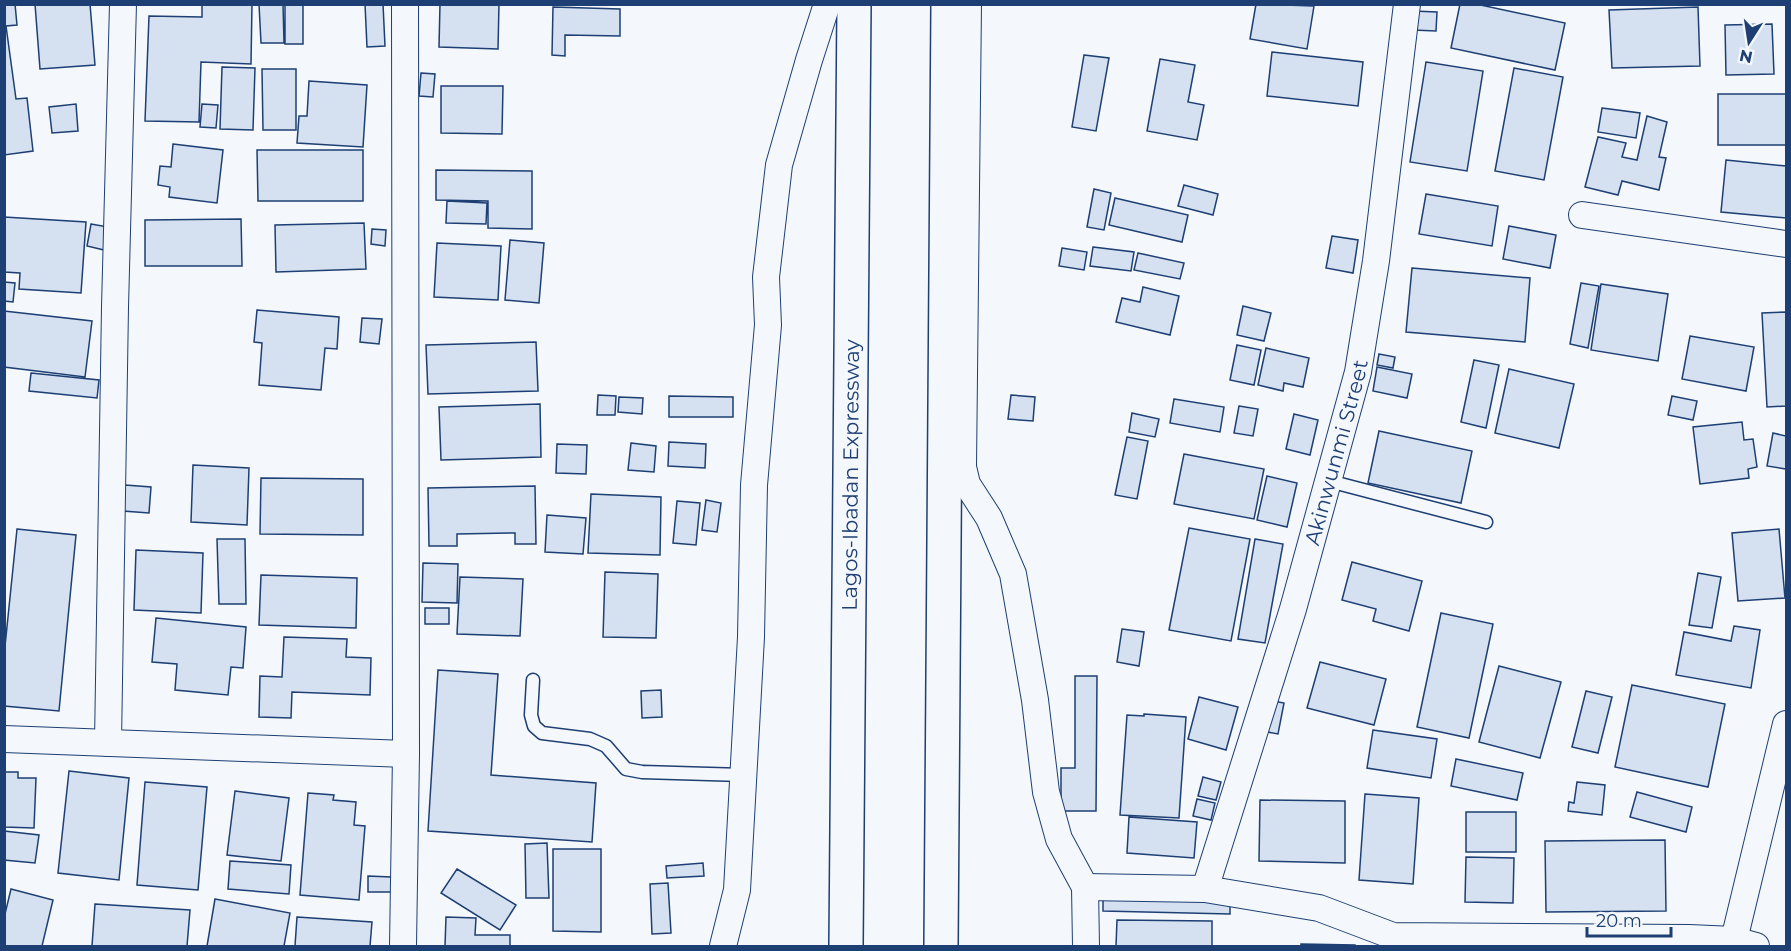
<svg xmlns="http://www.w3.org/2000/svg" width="1791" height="951" viewBox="0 0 1791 951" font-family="Montserrat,sans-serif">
<rect width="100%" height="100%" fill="#f4f7fb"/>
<!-- building -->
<path fill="#d5e0f0" stroke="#1d3f73" stroke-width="1.5" d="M4 4H15L17 25 6 26 16 99 27 98 33 151 4 155Z
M35 4H90L95 65 40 69Z
M202 4H252L251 64 201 62 199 122 145 121 149 16 202 17Z
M259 4H283L284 43H261Z
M285 4H303V44H285Z
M365 4H383L385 46 367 47Z
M440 4H499L498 49 439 47Z
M1256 4 1314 6 1307 49 1250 39Z
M1460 4H1476L1565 23 1555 70 1451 48Z
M553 7 620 9V36L565 35V56L552 55Z
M1698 7 1700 66 1612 68 1609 10Z
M1413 11 1437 12 1436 31 1413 30Z
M1772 24 1774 74 1726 75 1725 25Z
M1272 52 1363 62 1358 106 1267 96Z
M1084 55 1109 58 1096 131 1072 127Z
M1160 59 1195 65 1188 102 1204 105 1197 140 1147 131Z
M1426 62 1483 71 1467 171 1410 162Z
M222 67 255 68 253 130 220 129Z
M1514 68 1563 77 1544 180 1495 171Z
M262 69H296V130H263Z
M421 73 435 74 433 97 419 96Z
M309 81 367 85 363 147 297 143 299 116H307Z
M441 86H503L502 134 441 133Z
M1718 94H1786V145H1718Z
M76 104 78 131 52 133 49 107Z
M202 104 218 105 216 128 200 127Z
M1602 108 1640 113 1636 138 1598 132Z
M1647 116 1667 122 1659 157 1666 158 1659 190 1622 181 1618 195 1585 187 1598 137 1626 143 1622 157 1637 160Z
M173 144 223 150 217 203 169 197 170 187 158 185 160 166 171 167Z
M257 150H363V201H258Z
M1726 160 1786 166V218L1721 212Z
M436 170 532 171V229L488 228V201L436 200Z
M1184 185 1218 194 1213 215 1178 206Z
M1094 189 1111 193 1104 230 1087 227Z
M1426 194 1498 206 1492 246 1419 234Z
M1115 198 1188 215 1182 242 1109 225Z
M447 201 487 203 486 224 446 223Z
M4 217 86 222 81 293 19 289 20 273 4 272Z
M241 219 242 266H145V220Z
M364 223 366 269 276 272 275 225Z
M91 224 108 227 104 250 87 246Z
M1509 226 1556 235 1550 268 1503 259Z
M372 229 386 230 385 246 371 244Z
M1332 236 1358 240 1353 273 1326 268Z
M510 240 544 243 539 303 505 300Z
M437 243 501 246 498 300 434 297Z
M1093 247 1134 252 1131 271 1090 266Z
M1062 248 1087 252 1084 270 1059 266Z
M1138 253 1184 263 1180 279 1134 270Z
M1412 268 1530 278 1525 342 1406 332Z
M4 282 15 283 13 302 4 301Z
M1581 283 1599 286 1588 348 1570 344Z
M1601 284 1668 294 1658 361 1591 350Z
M1143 287 1179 296 1170 335 1116 322 1122 298 1140 302Z
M1243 306 1271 313 1264 341 1237 335Z
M257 310 339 317 337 349 325 348 321 390 259 385 262 343 254 342Z
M4 311 92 321 85 377 4 367Z
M1786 312V406L1767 407 1762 313Z
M362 318 382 319 379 344 360 342Z
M1690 336 1754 347 1746 391 1682 379Z
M536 342 538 391 428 394 426 345Z
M1237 345 1261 350 1254 385 1230 380Z
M1266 348 1309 358 1303 387 1284 383 1283 391 1258 385Z
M1379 354 1395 357 1393 368 1377 365Z
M1474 360 1499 365 1486 428 1461 422Z
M1377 367 1412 374 1407 398 1373 391Z
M1509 369 1574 384 1559 448 1495 433Z
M31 373 99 380 97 398 29 391Z
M598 395 616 396 615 415H597Z
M1011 395 1035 397 1033 421 1008 419Z
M669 396 733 397V417H669Z
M1672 396 1697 401 1693 420 1668 415Z
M619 397 643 398 642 414 618 412Z
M1174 399 1224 407 1220 432 1170 423Z
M540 404 541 457 441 460 439 407Z
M1239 406 1258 409 1253 436 1234 433Z
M1132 413 1159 419 1155 437 1129 432Z
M1294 414 1318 420 1310 455 1286 449Z
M1742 422 1744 440 1753 439 1757 467 1748 469 1749 478 1700 484 1693 427Z
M1379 431 1472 451 1461 503 1368 483Z
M1773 433 1786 436V469L1767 466Z
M1127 437 1148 441 1137 499 1115 495Z
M669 442 706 444 705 468 668 466Z
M631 443 656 446 654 472 628 470Z
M557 444 587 445 586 474 556 473Z
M1184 454 1264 469 1254 519 1174 504Z
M193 465 249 468 247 525 191 522Z
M1267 476 1297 483 1287 527 1257 520Z
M261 478 363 479V535L260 534Z
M125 485 151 487 149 513 123 511Z
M535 486 536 544H515V533L457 534V546H429L428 488Z
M591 494 661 497 660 555 588 553Z
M706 500 721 503 717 532 702 530Z
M677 501 700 503 696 545 673 543Z
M547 515 586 518 583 554 545 552Z
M1189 528 1250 539 1231 641 1169 630Z
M17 529 76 535 59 711 4 706V656Z
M1779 529 1785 598 1738 601 1732 533Z
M217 539H245L246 604H219Z
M1255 539 1283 544 1265 643 1238 639Z
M136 550 203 553 201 613 134 610Z
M1352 562 1422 581 1409 631 1373 621 1376 609 1342 600Z
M423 563 458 564 457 603 422 602Z
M605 572 658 574 656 638 603 637Z
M1698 573 1721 577 1712 628 1689 625Z
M261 575 357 578 356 628 259 625Z
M460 577 523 579 520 636 457 634Z
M425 608H449V624H425Z
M1441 613 1493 624 1469 738 1417 727Z
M156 618 246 627 243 668 231 667 228 695 175 690 177 664 152 662Z
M1734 626 1760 630 1751 688 1676 675 1684 632 1731 641Z
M1122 629 1144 632 1139 666 1117 662Z
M284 637 347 639 346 657 371 658 370 695 292 692 291 718 259 717 260 676 282 677Z
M1320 662 1386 679 1374 725 1307 708Z
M1499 666 1561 682 1540 758 1479 742Z
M438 670 498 674 491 775 596 783 592 842 428 831Z
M1075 676H1097L1096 811H1061V768H1075Z
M1632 685 1725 704 1708 787 1615 767Z
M661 690 662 717 642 718 641 691Z
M1586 691 1612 697 1598 753 1572 747Z
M1199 697 1238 707 1226 750 1188 739Z
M1268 700 1284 703 1278 734 1262 731Z
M1144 714 1186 717 1179 818 1120 815 1127 715 1144 716Z
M1373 730 1437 739 1431 778 1367 768Z
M1456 759 1523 773 1517 800 1451 786Z
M69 771 129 778 119 880 58 873Z
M4 772H18V778H36L34 828 4 827Z
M1203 777 1221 782 1216 800 1198 796Z
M145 782 207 787 198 890 137 885Z
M1577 782 1605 785 1602 815 1568 811 1569 802 1574 803Z
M235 791 289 798 281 861 227 855Z
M1637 792 1692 807 1686 832 1630 817Z
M308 793 334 795 333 800 356 802 354 825 365 826 359 900 300 895Z
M1365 794 1419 798 1413 884 1359 880Z
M1197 799 1215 803 1211 820 1193 816Z
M1260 800 1345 801V863L1259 861Z
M1466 812H1516V852H1466Z
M1129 817 1197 822 1194 858 1127 853Z
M4 831 39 835 35 863 4 860Z
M1665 840 1666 911 1546 912 1545 841Z
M547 843 549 898H526L525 844Z
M553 849H601V932L553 931Z
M1466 857 1514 858 1513 903 1465 902Z
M230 861 291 865 289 894 228 889Z
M703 863 704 876 667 878 666 866Z
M457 869 516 905 500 930 441 893Z
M368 876 391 877V892H368Z
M668 883 671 933 652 934 650 884Z
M11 889 53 900 42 946H4V918Z
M1103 896 1230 900V914L1103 911Z
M215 899 290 913 284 946H207Z
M95 904 190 910 187 946H92Z
M297 917 372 922 370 946H295Z
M446 917 476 918 475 935H510V946H445Z
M1117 920 1212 921V946H1116Z
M1301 944 1355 945V946H1301Z"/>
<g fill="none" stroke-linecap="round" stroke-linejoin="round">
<!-- lane casing -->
<g stroke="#1d3f73" stroke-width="15">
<path id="lane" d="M1329 481 1486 522
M533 680 531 715 534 726 542 733 590 739 606 746 626 769 642 772 743 775"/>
</g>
<!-- street casing -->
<g stroke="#1d3f73" stroke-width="28">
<g id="street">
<path d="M968 4 963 467 967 484 989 518 1013 574 1035 700 1046 792 1059 839 1085 887 1086 946"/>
<path d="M1582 215 1786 244"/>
<path d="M4 739 406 754"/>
<path d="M108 743 115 307 123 4"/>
<path d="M1085 887 1205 889 1319 908 1393 936 1689 938 1734 940 1756 946"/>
<path id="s1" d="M1205 889 1293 609 1358 372 1376 261 1407 4"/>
<path d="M1734 940 1786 724"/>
<path d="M403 946 406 754 405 4"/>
<path d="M723 946 737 890 751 637 754 485 768 325 766 277 779 165 809 60 827 4"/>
</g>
</g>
<!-- highway casing -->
<g stroke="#1d3f73" stroke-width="36">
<g id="highway">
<path id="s2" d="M846 946 854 4"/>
<path d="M941 946 948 4"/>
</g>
</g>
<!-- lane -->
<use href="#lane" stroke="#f4f7fb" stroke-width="12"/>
<!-- street -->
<use href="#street" stroke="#f4f7fb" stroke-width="26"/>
<!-- highway -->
<use href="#highway" stroke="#f4f7fb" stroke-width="33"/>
</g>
<g text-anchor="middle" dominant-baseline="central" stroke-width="4.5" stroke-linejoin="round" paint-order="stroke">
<!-- street labels -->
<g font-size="21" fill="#1d3f73" stroke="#f4f7fb">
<text stroke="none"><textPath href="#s1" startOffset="456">Akinwunmi Street</textPath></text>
<text stroke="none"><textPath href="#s2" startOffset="471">Lagos-Ibadan Expressway</textPath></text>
</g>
</g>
<!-- border -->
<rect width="1791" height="951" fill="none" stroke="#1d3f73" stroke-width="12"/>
<!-- north arrow -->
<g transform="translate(1749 42) rotate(192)" stroke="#f4f7fb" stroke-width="4.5" paint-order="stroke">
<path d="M0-4.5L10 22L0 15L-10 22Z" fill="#1d3f73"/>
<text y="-9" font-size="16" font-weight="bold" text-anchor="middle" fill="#1d3f73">N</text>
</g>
<!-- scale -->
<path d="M1587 927v9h84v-9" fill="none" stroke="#1d3f73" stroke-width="3"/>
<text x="1596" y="927" font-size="18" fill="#1d3f73" stroke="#f4f7fb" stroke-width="4.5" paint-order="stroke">20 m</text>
</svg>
